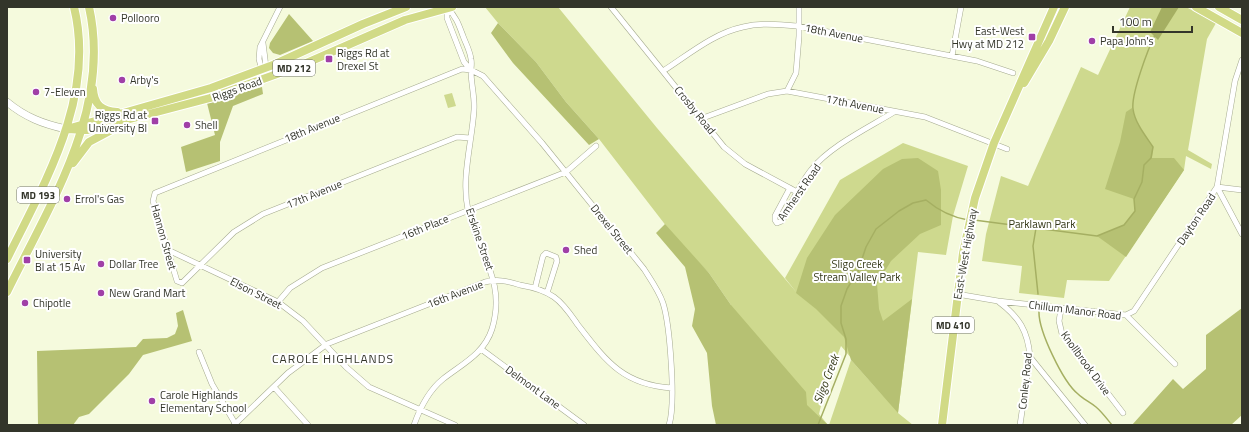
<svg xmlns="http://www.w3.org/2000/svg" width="1249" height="432" viewBox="0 0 1249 432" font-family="'Titillium Web',sans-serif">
<rect width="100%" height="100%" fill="#f5fadd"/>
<!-- green -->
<path fill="#ced98e" d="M485 7H558L657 128 797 293 785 278 840 180 903 143 968 166 953 216 946 255 918 252 898 413 913 425H829L851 360 885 398 841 346 827 381 819 414 828 425H716L731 305 709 273 677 240 599 139 566 102 536 62 498 23Z
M1130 7H1186L1216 23 1207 39 1188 150 1212 164 1211 169 1186 156 1184 170 1109 281 1067 280 1064 298 1019 293 1022 266 982 261 986 234 1001 176 1028 186 1081 67 1098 75Z
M452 93 456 106 448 108 444 95Z"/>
<!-- forest -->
<path fill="#b6c173" d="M289 14 313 41 280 55 273 53 269 48 270 43Z
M498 23 536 62 566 102 599 139 589 145 513 63 491 33Z
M262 87 263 94 233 106 220 142V161L186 172 181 147 215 135 207 103Z
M1132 108 1138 125 1153 147 1152 158H1174L1184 170 1126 257 1097 236 1124 225 1135 211 1134 199 1105 189 1120 142 1126 112Z
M918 158 938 171 941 190V225L920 234 891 261 877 284 879 309 883 321 912 299 898 413 851 360 844 337 816 309 796 293 807 258 835 215 883 169 902 159Z
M665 224 709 273 731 305 806 392 807 405 828 425H716L712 406 707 353 692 326 695 309 685 267 656 233Z
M1242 308V415L1231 425H1132L1173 379 1183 389 1206 369V335Z
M183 310 192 341 143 355 129 374 89 414 79 417 73 425H38L37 351 136 347 143 339 167 338 175 334 178 326 176 313Z"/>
<!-- water -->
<path fill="#a5af62" d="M1162 7H1179L1158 40 1150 32Z"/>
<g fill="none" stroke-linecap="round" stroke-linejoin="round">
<!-- stream -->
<path stroke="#a5af62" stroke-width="1.5" d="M974 220 1097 236 1124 225 1135 211 1134 199 1142 182 1144 165 1151 158 1153 147C1145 135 1135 123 1133 109 1131 94 1148 49 1155 35
M1036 228 1033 246 1038 294
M1039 311C1038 330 1063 382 1078 394 1083 399 1090 402 1096 407 1102 412 1107 419 1112 425
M818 425 846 354V339L841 323V306L847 289 858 271 866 247 876 229 899 211 913 203 926 200C939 211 951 217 968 220"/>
<!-- street casing -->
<g stroke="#a5aa8f" stroke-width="6">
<path id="street" d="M447 7V18L464 62 471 70 483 76 542 143 644 269C651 280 659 291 663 303 670 325 676 404 669 425
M611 7 724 147 745 164 797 192
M263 43 266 67 270 77
M952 56 961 7
M663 71C688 55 714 33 743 27 762 22 780 25 798 26L977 61 1013 73
M264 79 259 59 260 47 280 7
M787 91 796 73 799 36V7
M703 118 768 94 787 91 925 117 1007 149
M470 138 457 137 263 214 234 232 182 283 177 281 153 201 155 193 462 69 471 70
M1217 187 1242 234
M1217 187 1242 190
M790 188 775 216V220L777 223 782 221C791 204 799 185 811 170 830 146 868 128 894 112
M168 250 278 302 303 321 346 367 369 387 455 425
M535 288 543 256 546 253 556 257 557 261 547 293
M957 294 998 301 1126 315 1175 364
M278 302 290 288 322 268 566 172 596 146
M999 302C1019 317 1028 331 1030 357L1020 425
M1061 309 1059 321 1062 334 1123 413
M1126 315 1134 311 1217 187 1235 81 1242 60
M481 349 584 425
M199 352 212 384 236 425
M1030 357 1085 425
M274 387 308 425
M234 425 288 373 327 344 485 282C498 279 507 281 520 285 532 287 544 290 554 297 564 304 571 315 578 325 606 361 623 385 672 388
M414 425C420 408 428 391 443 379 462 364 484 354 492 329 507 280 477 253 468 210 461 178 472 142 474 110 475 97 471 84 471 71 471 67 472 63 471 59 470 51 466 44 463 36 459 25 456 16 447 8"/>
</g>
<!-- secondary casing -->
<g stroke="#a5aa8f" stroke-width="8">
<path id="secondary" d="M7 102C25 117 43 124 66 129"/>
</g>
<!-- primary casing -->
<g stroke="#fff" stroke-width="10">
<path id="primary" d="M1196 7 1242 33
M1219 7 1242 20
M1024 83 1049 41 1065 7
M93 89C94 105 102 111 117 112
M66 129 88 130 210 98 302 65 405 20 452 7
M67 129 211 88 273 65 363 24 406 7
M73 163 89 142 119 126
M7 259C45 182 96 97 74 7
M7 292C50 204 112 109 89 7
M942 425 963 253 975 198 994 143 1054 7"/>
</g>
<!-- street -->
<use href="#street" stroke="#fff" stroke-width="5"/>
<!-- secondary -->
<use href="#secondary" stroke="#fff" stroke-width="7"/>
<!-- primary -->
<use href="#primary" stroke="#d1da86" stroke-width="8"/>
</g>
<!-- markers -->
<g fill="#a03fa7" stroke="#fff" stroke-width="1.5">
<circle cx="113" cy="18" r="4"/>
<rect x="1028" y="33" width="8" height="8" rx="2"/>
<circle cx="1092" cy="41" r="4"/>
<rect x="325" y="55" width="8" height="8" rx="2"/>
<circle cx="122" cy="80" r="4"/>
<circle cx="36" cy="92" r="4"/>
<rect x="151" y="117" width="8" height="8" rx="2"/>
<circle cx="187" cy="125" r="4"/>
<circle cx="67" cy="199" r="4"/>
<circle cx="566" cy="250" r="4"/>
<rect x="23" y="256" width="8" height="8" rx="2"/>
<circle cx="101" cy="264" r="4"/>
<circle cx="101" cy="293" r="4"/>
<circle cx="25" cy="303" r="4"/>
<circle cx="152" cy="401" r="4"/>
</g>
<g text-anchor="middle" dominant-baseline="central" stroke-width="4" stroke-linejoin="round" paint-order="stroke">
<!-- shield labels -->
<g fill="#fff" stroke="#70726a" stroke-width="1">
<rect x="273" y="60" width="42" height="16" rx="3"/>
<rect x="17" y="187" width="42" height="16" rx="3"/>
<rect x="932" y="317" width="42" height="16" rx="3"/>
</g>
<g font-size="10" font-weight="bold" fill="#33352a">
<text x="294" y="68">MD 212</text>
<text x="38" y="195">MD 193</text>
<text x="953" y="325">MD 410</text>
</g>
<!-- poi labels -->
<g font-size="11" fill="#33352a" stroke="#fff" text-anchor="start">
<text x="121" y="18">Pollooro</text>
<text x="1024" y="31" text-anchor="end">East-West<tspan x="1024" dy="13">Hwy at MD 212</tspan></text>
<text x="1100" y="41">Papa John's</text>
<text x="337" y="53">Riggs Rd at<tspan x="337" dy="13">Drexel St</tspan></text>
<text x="130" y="80">Arby's</text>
<text x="44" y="92">7-Eleven</text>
<text x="147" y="115" text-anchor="end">Riggs Rd at<tspan x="147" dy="13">University Bl</tspan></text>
<text x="195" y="125">Shell</text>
<text x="75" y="199">Errol's Gas</text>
<text x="574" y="250">Shed</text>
<text x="35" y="254">University<tspan x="35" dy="13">Bl at 15 Av</tspan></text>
<text x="109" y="264">Dollar Tree</text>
<text x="109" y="293">New Grand Mart</text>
<text x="33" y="303">Chipotle</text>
<text x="160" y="395">Carole Highlands<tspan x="160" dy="13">Elementary School</tspan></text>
</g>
<!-- street labels -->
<g font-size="11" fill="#33352a" stroke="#fff">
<text transform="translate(834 33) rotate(11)">18th Avenue</text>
<text transform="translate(237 89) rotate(-20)">Riggs Road</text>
<text transform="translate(855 104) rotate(11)">17th Avenue</text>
<text transform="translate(695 110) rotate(51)">Crosby Road</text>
<text transform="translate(312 128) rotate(-22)">18th Avenue</text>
<text transform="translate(799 192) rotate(-55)">Amherst Road</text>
<text transform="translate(314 194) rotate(-22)">17th Avenue</text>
<text transform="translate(1196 219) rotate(-56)">Dayton Road</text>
<text transform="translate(425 227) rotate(-22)">16th Place</text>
<text transform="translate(612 229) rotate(51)">Drexel Street</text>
<text transform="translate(164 237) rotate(74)">Hannon Street</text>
<text transform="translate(480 239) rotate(71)">Erskine Street</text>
<text transform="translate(965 254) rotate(-80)">East-West Highway</text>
<text transform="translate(256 293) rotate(27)">Elson Street</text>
<text transform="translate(455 294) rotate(-21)">16th Avenue</text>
<text transform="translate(1075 310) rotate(7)">Chillum Manor Road</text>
<text transform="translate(1086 363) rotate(54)">Knollbrook Drive</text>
<text transform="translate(1025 381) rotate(-84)">Conley Road</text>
<text transform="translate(533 387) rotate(36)">Delmont Lane</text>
</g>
<!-- park labels -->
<g font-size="11" fill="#323615" stroke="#fff">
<text x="1042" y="224">Parklawn Park</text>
<text x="857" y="264">Sligo Creek<tspan x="857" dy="13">Stream Valley Park</tspan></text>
</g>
<!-- neighbourhood labels -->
<g font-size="12" letter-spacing="1" fill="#33352a" stroke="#fff">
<text x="333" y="358">CAROLE HIGHLANDS</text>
</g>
<!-- water labels -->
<g font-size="12" font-style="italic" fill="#313514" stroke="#fff">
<text transform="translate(826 379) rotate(-69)">Sligo Creek</text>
</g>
</g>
<!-- border -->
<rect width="1249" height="432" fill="none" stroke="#33352a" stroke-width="16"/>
<!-- scale -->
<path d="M1113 26v6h79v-6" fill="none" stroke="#33352a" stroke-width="2"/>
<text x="1119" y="26" font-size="12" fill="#33352a" stroke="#ffffff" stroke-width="3" paint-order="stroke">100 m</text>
</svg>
